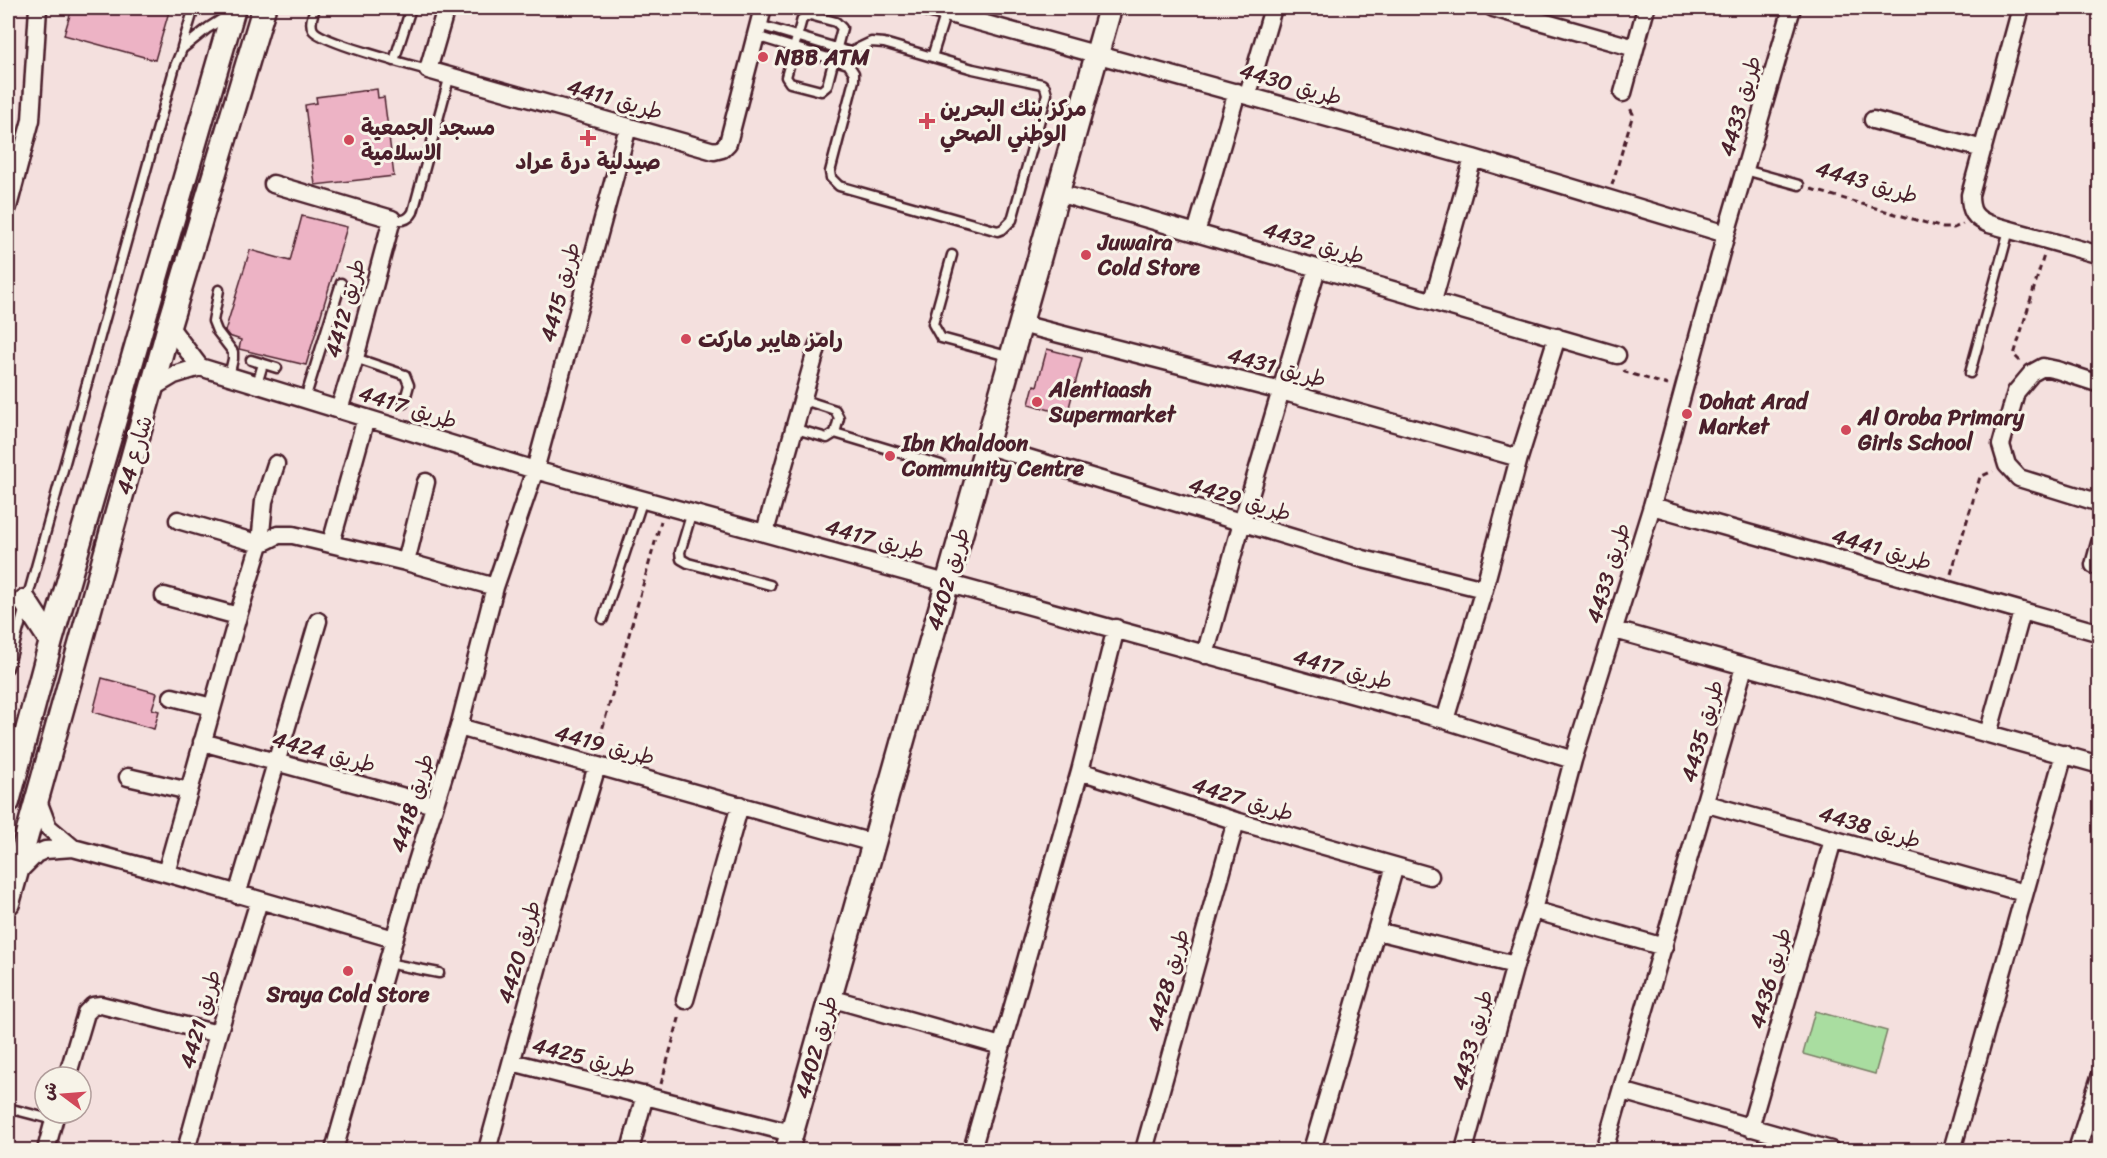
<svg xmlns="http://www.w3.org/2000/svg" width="2107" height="1158" viewBox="0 0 2107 1158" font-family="Sriracha,'Playpen Sans Arabic',sans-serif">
<rect width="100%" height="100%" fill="#f4e0de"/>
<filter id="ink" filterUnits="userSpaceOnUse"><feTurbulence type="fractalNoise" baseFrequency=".0167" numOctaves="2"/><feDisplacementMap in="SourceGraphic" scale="12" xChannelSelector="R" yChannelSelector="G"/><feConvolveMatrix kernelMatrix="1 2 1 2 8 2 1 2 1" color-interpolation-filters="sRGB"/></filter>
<g filter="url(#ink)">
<!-- green -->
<path fill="#a9dda0" stroke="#7a7e66" stroke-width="1.5" d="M1815 1011 1887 1031 1875 1074 1803 1054Z"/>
<!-- building -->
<path fill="#edb3c5" stroke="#4a1f2b" stroke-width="1.5" d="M72 8H170L155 60 64 35Z
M377 89 378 98 384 97 394 176 315 185 305 105 317 103 316 97Z
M302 216 347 227 306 365 239 349 241 340 229 336 225 331 250 250 290 261Z
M1047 349 1082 358 1067 415 1029 404 1034 385 1037 386Z
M102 678 157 693 152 709 159 711 154 729 93 712Z"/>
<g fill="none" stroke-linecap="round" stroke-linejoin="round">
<!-- lane casing -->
<g stroke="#4a1f2b" stroke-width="13">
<path id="lane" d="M315 8C313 15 309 23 313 30 321 42 409 65 428 70
M810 15 836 22 842 28 827 86 821 91 790 83 786 77 802 19Z
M756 36 848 64 854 73V80L830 172 831 178 839 186 998 231 1003 229 1012 220 1047 94 1045 87 1042 84 973 69 884 43 871 42 850 52 759 25
M182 47 194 8
M932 57 946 12
M394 61 411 8
M1745 170 1799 185
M392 219C401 221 408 221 413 212L450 75
M952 255 933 324 941 338 1011 357
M219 290 213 321 217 331 233 352V359L229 376
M355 358 405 375 409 385 404 403
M251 360 277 368
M1970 373 2009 230
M257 384 263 364
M305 399 341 283
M796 429 827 438 835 433 839 418 835 410 804 400
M835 433 941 465
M692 512 680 552 681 559 688 563 770 585
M603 619 643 499
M8 668 175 66 182 49 208 28 227 16
M387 963 439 973
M8 1108 54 1120"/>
</g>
<!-- street casing -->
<g stroke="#4a1f2b" stroke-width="21">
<path id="street" d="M446 8 428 70 714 151 722 149 728 143 763 8
M928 8 1473 158 1726 234
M1493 8 1635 48
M2021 8 1970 195C1970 211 1974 218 1989 224L2100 255
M1623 93 1646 8
M1248 94 1273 8
M1873 120 1983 149
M273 184 392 219 355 358 339 410
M1058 193 1617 355
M8 207 31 120 38 8
M1196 233 1237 92
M1433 301 1473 158
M1021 324 1281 391 1519 458
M169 326 200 367 366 418 535 470 1445 720 1573 760
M2100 384 2057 370 2043 367 2032 373 2016 392 2001 445 2007 465 2019 478 2100 503
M152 388 174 375 200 367
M985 445 1363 559 1484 589
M1652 506 2100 633
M178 520 260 544 264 501 276 464
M765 532 818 344
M331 543 366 418
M406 562 426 482
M2094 565 2100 543
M164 596 238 616
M1615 630 2100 765
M1205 655 1236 543 1317 268
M172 697 212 707
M1445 720 1484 589 1519 458 1557 337
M459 727 873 843
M1988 734 2022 612
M202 742 434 805
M1080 771 1236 821 1430 876
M128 777 189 791
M37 798 48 827 73 848
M1704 803 2024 893
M17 873 36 854 45 850 73 848 166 873 394 939
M166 873 238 616 260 544 278 535H293L406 562 495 587
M237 895 318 621
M1533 910 1664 947
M1377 931 1515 965
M830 998 1001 1046
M685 1000 740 805
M512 1062 791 1133
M67 1077 86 1013 93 1006 101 1005 218 1034
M1622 1091 1831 1150
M1750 1128 1833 840
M46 1150 56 1113
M186 1150 218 1034 259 901
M334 1150 410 884 459 727 495 587 535 470 628 127
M487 1150 550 922 597 766
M630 1150 645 1095
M972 1150 1080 771 1116 628
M1144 1150 1236 821
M1312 1150 1395 866
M1464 1150 1515 965 1533 910 1573 760 1652 506 1726 234 1792 8
M1604 1150 1744 667
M1952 1150 2064 754
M2077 1150 2100 1077"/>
</g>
<!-- secondary casing -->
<g stroke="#4a1f2b" stroke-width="27">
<path id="secondary" d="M25 601 51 641
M8 802 51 641 234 8
M8 903 169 326 264 8
M787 1150 1110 8"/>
</g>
<!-- path -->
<path stroke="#4a1f2b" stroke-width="3" stroke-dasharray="6 4.5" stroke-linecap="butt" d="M1612 185 1633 114 1630 108
M1811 189 1943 228H1954L1963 224
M2020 361 2014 355 2044 255
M1624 370 1625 372 1668 385
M1951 574 1980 477 1993 471
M597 748 661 521
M661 1084 680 1015"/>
<!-- lane -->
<use href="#lane" stroke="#f7f3e8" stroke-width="8"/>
<!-- street -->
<use href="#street" stroke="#f7f3e8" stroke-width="16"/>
<!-- secondary -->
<use href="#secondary" stroke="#f7f3e8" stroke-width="22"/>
</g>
</g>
<!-- markers -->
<g fill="#d1495b" stroke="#f7f3e8" stroke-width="2">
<circle cx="763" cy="57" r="6"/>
<path d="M924 112h6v6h6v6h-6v6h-6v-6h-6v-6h6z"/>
<path d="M585 129h6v6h6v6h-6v6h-6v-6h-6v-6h6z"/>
<circle cx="349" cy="140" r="6"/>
<circle cx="1086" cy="255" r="6"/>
<circle cx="686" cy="339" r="6"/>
<circle cx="1037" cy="402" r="6"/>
<circle cx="1687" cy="414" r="6"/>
<circle cx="1846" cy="430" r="6"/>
<circle cx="890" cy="456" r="6"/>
<circle cx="348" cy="971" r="6"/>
</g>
<g text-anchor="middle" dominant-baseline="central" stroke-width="6" stroke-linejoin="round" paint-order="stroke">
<!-- poi labels -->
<g font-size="22" font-weight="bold" fill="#4a1f2b" stroke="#f7f3e8" text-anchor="start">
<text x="775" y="57">NBB ATM</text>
<text x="940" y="108">مركز بنك البحرين<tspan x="940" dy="25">الوطني الصحي</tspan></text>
<text x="361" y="127">مسجد الجمعية<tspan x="361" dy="25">الاسلامية</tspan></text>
<text x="588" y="161" text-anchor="middle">صيدلية درة عراد</text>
<text x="1098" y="242">Juwaira<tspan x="1098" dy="25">Cold Store</tspan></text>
<text x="698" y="339">رامز هايبر ماركت</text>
<text x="1049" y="389">Alentiaash<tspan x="1049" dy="25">Supermarket</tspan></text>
<text x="1699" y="401">Dohat Arad<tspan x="1699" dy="25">Market</tspan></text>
<text x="1858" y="417">Al Oroba Primary<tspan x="1858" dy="25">Girls School</tspan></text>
<text x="902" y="443">Ibn Khaldoon<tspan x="902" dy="25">Community Centre</tspan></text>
<text x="348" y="994" text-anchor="middle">Sraya Cold Store</text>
</g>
<!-- street labels -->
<g font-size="22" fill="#4a1f2b" stroke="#f7f3e8">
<text transform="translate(1291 84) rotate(16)">طريق 4430</text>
<text transform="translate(615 99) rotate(16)">طريق 4411</text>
<text transform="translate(1740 106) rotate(-74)">طريق 4433</text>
<text transform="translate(1867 182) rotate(16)">طريق 4443</text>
<text transform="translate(1314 243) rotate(16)">طريق 4432</text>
<text transform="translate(560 292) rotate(-75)">طريق 4415</text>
<text transform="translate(345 308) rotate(-75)">طريق 4412</text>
<text transform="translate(1277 367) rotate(15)">طريق 4431</text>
<text transform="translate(408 407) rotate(17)">طريق 4417</text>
<text transform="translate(134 455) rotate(-74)">شارع 44</text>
<text transform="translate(1240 499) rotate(17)">طريق 4429</text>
<text transform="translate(875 539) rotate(15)">طريق 4417</text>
<text transform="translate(1882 549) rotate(16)">طريق 4441</text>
<text transform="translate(1608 573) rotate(-73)">طريق 4433</text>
<text transform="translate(948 579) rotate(-74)">طريق 4402</text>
<text transform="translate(1343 669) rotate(15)">طريق 4417</text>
<text transform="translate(1702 731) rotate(-74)">طريق 4435</text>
<text transform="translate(605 745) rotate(15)">طريق 4419</text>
<text transform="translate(324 752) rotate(15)">طريق 4424</text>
<text transform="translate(1243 799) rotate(17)">طريق 4427</text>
<text transform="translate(412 803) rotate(-73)">طريق 4418</text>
<text transform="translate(1870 827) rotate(16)">طريق 4438</text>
<text transform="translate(519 952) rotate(-74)">طريق 4420</text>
<text transform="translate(1770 978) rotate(-74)">طريق 4436</text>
<text transform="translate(1168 980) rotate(-74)">طريق 4428</text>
<text transform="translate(200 1019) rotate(-74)">طريق 4421</text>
<text transform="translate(1472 1040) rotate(-74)">طريق 4433</text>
<text transform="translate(816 1047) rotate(-74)">طريق 4402</text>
<text transform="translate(584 1057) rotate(14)">طريق 4425</text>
</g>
</g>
<!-- margin -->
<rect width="2107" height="1158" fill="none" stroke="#f7f3e8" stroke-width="30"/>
<rect x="15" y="15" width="2077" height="1128" fill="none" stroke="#4a1f2b" stroke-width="2" filter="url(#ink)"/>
<!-- north arrow -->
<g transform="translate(63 1095) rotate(286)"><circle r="28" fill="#f7f3e8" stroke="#b29e9c" stroke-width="1.5"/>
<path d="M0-4.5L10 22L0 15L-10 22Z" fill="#d1495b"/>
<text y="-9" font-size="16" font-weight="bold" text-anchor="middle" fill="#4a1f2b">ش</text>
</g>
</svg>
